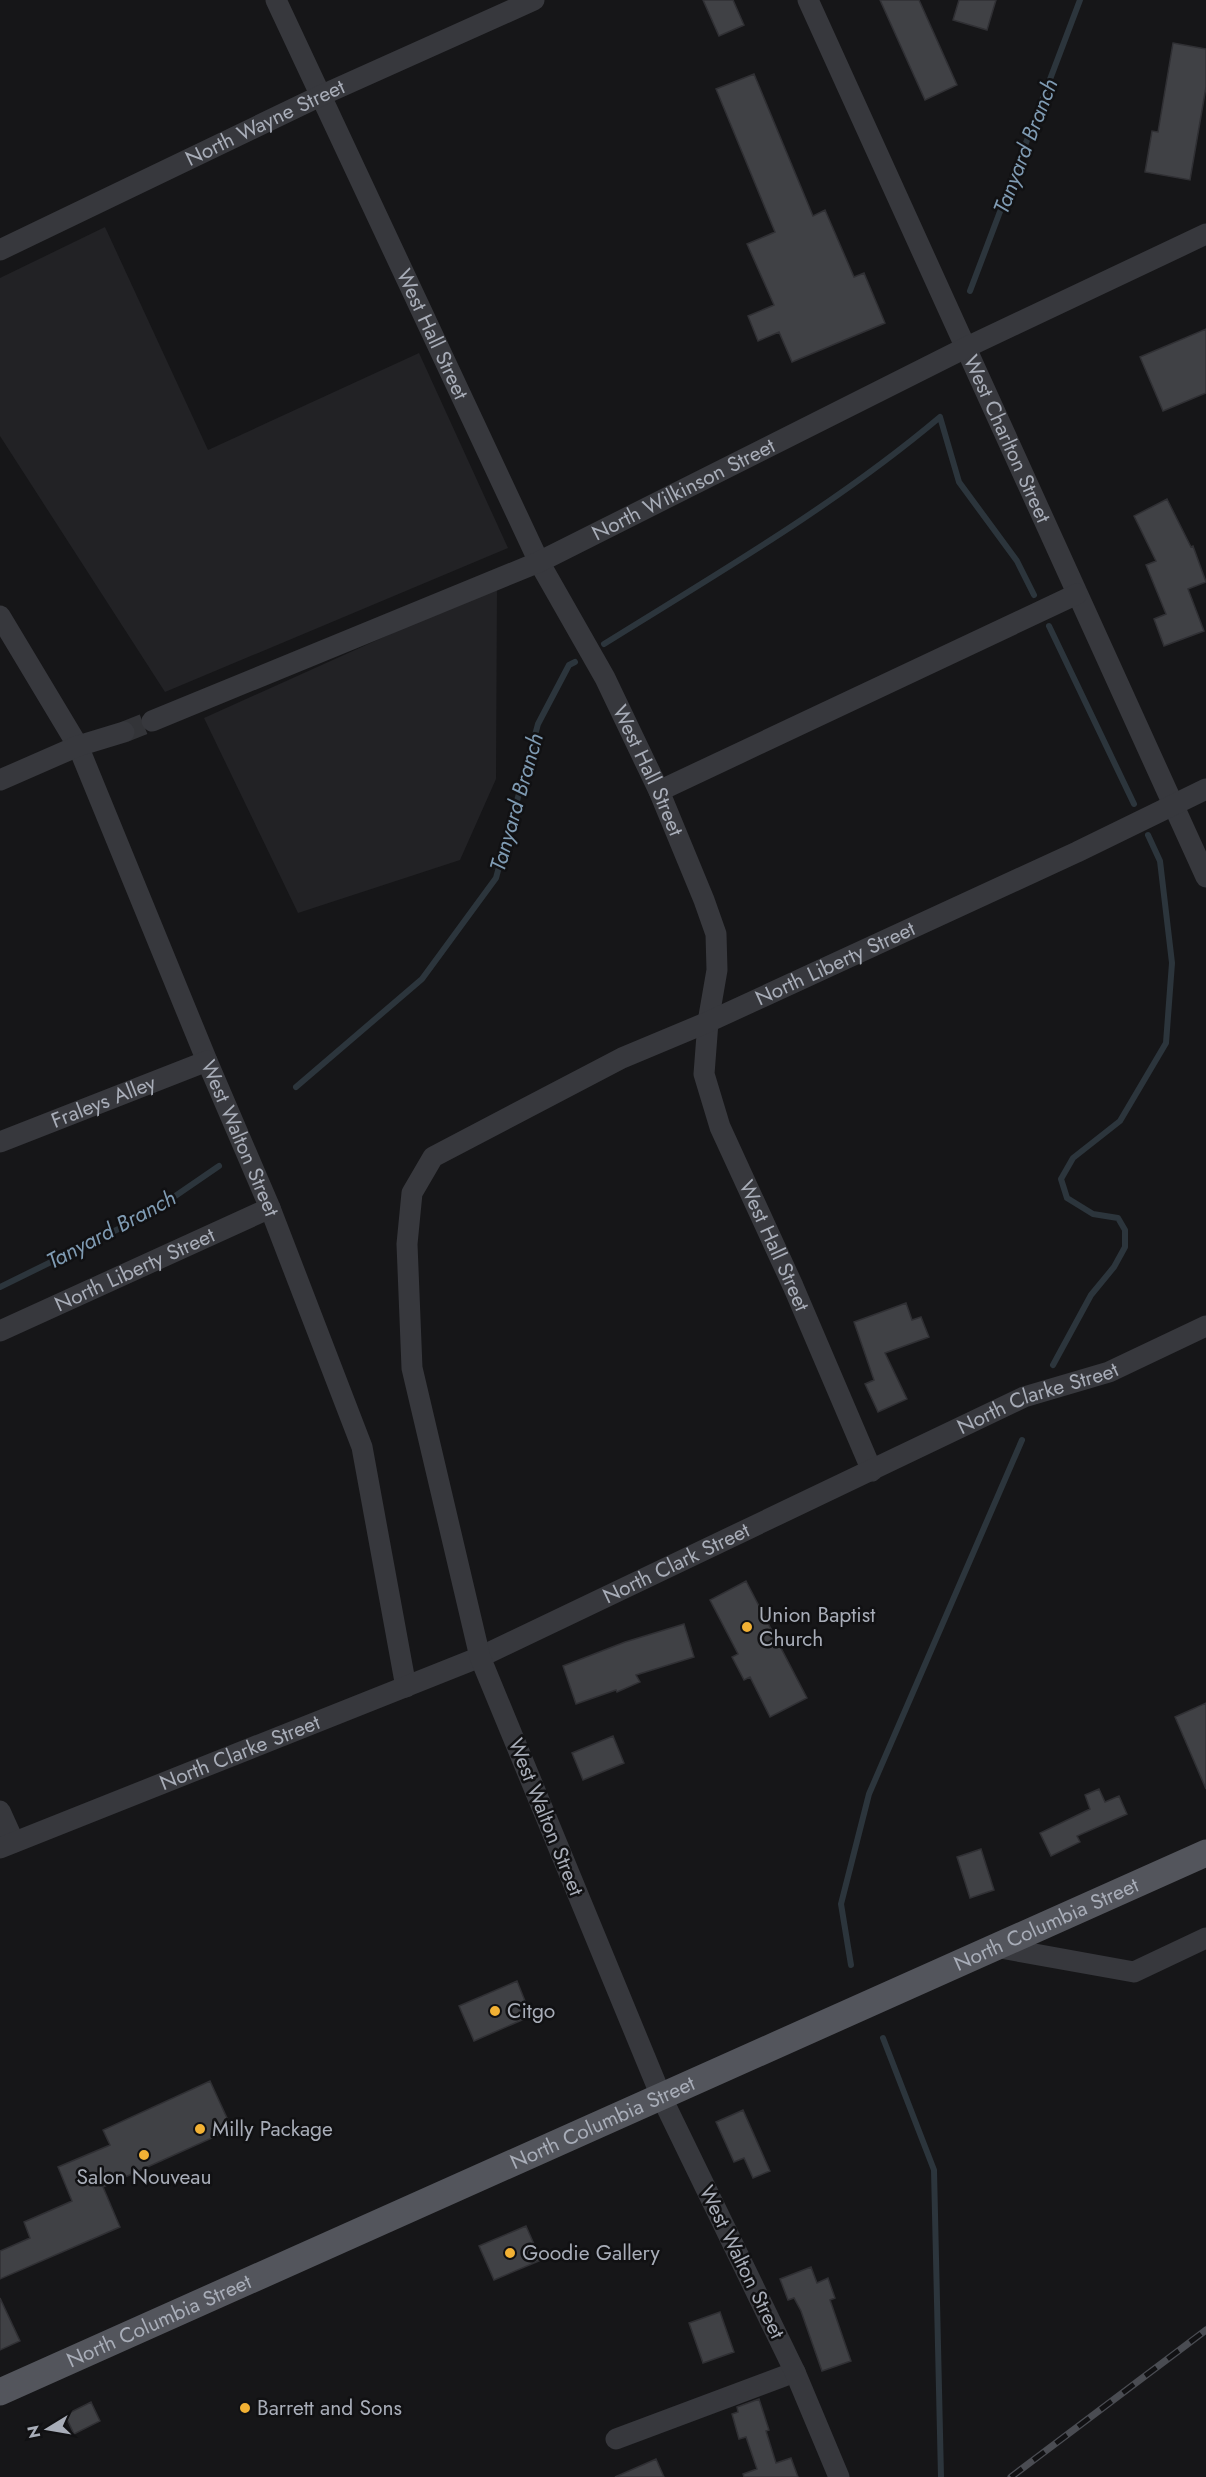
<svg xmlns="http://www.w3.org/2000/svg" width="1206" height="2477" viewBox="0 0 1206 2477" font-family="Jost,sans-serif">
<rect width="100%" height="100%" fill="#161618"/>
<!-- built -->
<path fill="#222225" d="M105 227 208 450 419 353 508 548 165 692 0 436V278Z
M497 586 496 779 460 860 298 913 204 718Z"/>
<g fill="none" stroke-linecap="round" stroke-linejoin="round">
<!-- stream -->
<path stroke="#2c353c" stroke-width="6" d="M970 291 1080 0
M1049 626 1134 804
M604 644C718 573 837 504 940 417L959 482 1017 561 1034 595
M296 1087 422 979 496 878 538 724 569 665 575 662
M0 1287 149 1214 219 1166
M1053 1365 1091 1295 1114 1267 1125 1247V1230L1118 1218 1093 1214 1067 1198 1061 1179 1073 1158 1120 1121 1166 1043 1172 963 1160 861 1148 835
M851 1965 841 1904 869 1794 1022 1440
M883 2038 934 2170 941 2477"/>
</g>
<!-- building -->
<path fill="#404145" stroke="#303034" stroke-width="1.5" d="M703 0H733L744 25 719 36Z
M880 0H919L957 85 925 100Z
M959 0H996L987 30 953 20Z
M1173 43 1206 49V87L1190 180 1145 172 1152 131 1158 132Z
M754 74 813 216 825 210 854 277 864 273 885 323 792 362 779 332 758 341 748 316 774 305 747 244 775 232 716 89Z
M1206 329V393L1163 411 1140 357Z
M1167 499 1191 547 1193 546 1206 582 1188 589 1204 631 1164 646 1154 619 1166 614 1146 565 1156 561 1134 516Z
M906 1303 912 1320 921 1317 929 1337 885 1353 907 1399 878 1412 865 1384 874 1380 854 1322Z
M746 1581 807 1698 770 1717 750 1677 744 1680 732 1657 738 1654 710 1600Z
M684 1624 694 1657 636 1675 640 1682 617 1692 616 1690 576 1704 563 1666 625 1642Z
M1206 1703V1789L1175 1717Z
M613 1736 624 1763 583 1780 572 1753Z
M1099 1789 1105 1802 1119 1796 1127 1814 1077 1836 1080 1842 1051 1856 1040 1833 1090 1809 1085 1795Z
M981 1849 994 1890 970 1898 957 1857Z
M517 1981 531 2016 474 2041 459 2006Z
M210 2081 232 2129 103 2187 120 2227 0 2279V2251L30 2238 24 2222 72 2201 58 2167 110 2145 103 2130Z
M743 2110 770 2171 753 2178 744 2158 734 2162 716 2122Z
M526 2226 541 2260 494 2280 479 2246Z
M811 2267 817 2283 828 2278 835 2298 830 2300 851 2361 822 2371 801 2311 794 2298 788 2300 780 2279Z
M0 2298 20 2341 0 2350Z
M720 2312 734 2352 703 2363 689 2323Z
M759 2399 769 2430 766 2431 776 2463 791 2458 798 2477H744L743 2474 757 2469 746 2437 739 2439 732 2414 738 2412 737 2407Z
M91 2402 100 2421 74 2434 65 2415Z
M656 2459 664 2477H615Z"/>
<g fill="none" stroke-linecap="round" stroke-linejoin="round">
<!-- minor-tunnel -->
<path stroke="#333438" stroke-width="21" stroke-dasharray="21 10" stroke-linecap="butt" d="M124 732 152 721"/>
<!-- minor -->
<g stroke="#37383d" stroke-width="21">
<path id="s1" d="M276 0 539 562 605 678 659 791 704 900 716 934 717 970 708 1022 704 1074 720 1127 793 1286 872 1471"/>
<path id="s2" d="M808 0 1206 877"/>
<path id="s3" d="M0 250 320 96 534 0"/>
<path id="s4" d="M0 616 78 746 207 1061 270 1208 362 1447 406 1687"/>
<path id="s5" d="M152 721 539 562 965 348 1206 234"/>
<path d="M0 780 78 746 124 732"/>
<path d="M659 791 1077 594"/>
<path id="s6" d="M0 1142 207 1061"/>
<path id="s7" d="M0 1331 270 1208"/>
<path d="M0 1811 14 1842"/>
<path id="s8" d="M0 1848 480 1657 1024 1397 1109 1372 1206 1326"/>
<path d="M995 1947 1134 1972 1206 1938"/>
<path d="M616 2439 795 2372"/>
<path id="s9" d="M839 2477 795 2372 661 2096 480 1657 412 1368 407 1244 412 1193 433 1157 622 1058 708 1022 1077 852 1206 789"/>
</g>
<!-- major -->
<path stroke="#53555c" stroke-width="27" id="s10" d="M0 2392 1206 1853"/>
<!-- rail casing -->
<g stroke="#4a4c52" stroke-width="7">
<path id="rail" d="M1011 2477 1206 2330"/>
</g>
<!-- rail -->
<use href="#rail" stroke="#111113" stroke-width="4.5" stroke-dasharray="14" stroke-linecap="butt"/>
</g>
<!-- markers -->
<g fill="#f2b134" stroke="#111113" stroke-width="2">
<circle cx="747" cy="1627" r="6"/>
<circle cx="495" cy="2011" r="6"/>
<circle cx="200" cy="2129" r="6"/>
<circle cx="144" cy="2155" r="6"/>
<circle cx="510" cy="2253" r="6"/>
<circle cx="245" cy="2408" r="6"/>
</g>
<g text-anchor="middle" dominant-baseline="central" stroke-width="5" stroke-linejoin="round" paint-order="stroke">
<!-- street labels -->
<g font-size="21" fill="#a8adb8" stroke="#111113">
<text stroke="none"><textPath href="#s3" startOffset="294">North Wayne Street</textPath></text>
<text stroke="none"><textPath href="#s1" startOffset="369">West Hall Street</textPath></text>
<text stroke="none"><textPath href="#s2" startOffset="482">West Charlton Street</textPath></text>
<text stroke="none"><textPath href="#s5" startOffset="580">North Wilkinson Street</textPath></text>
<text stroke="none"><textPath href="#s1" startOffset="856">West Hall Street</textPath></text>
<text stroke="none"><textPath href="#s9" startOffset="1856">North Liberty Street</textPath></text>
<text stroke="none"><textPath href="#s6" startOffset="111">Fraleys Alley</textPath></text>
<text stroke="none"><textPath href="#s4" startOffset="576">West Walton Street</textPath></text>
<text stroke="none"><textPath href="#s1" startOffset="1360">West Hall Street</textPath></text>
<text stroke="none"><textPath href="#s7" startOffset="148">North Liberty Street</textPath></text>
<text stroke="none"><textPath href="#s8" startOffset="1132">North Clarke Street</textPath></text>
<text stroke="none"><textPath href="#s8" startOffset="734">North Clark Street</textPath></text>
<text stroke="none"><textPath href="#s8" startOffset="258">North Clarke Street</textPath></text>
<text transform="translate(546 1817) rotate(68)">West Walton Street</text>
<text stroke="none"><textPath href="#s10" startOffset="1146">North Columbia Street</textPath></text>
<text stroke="none"><textPath href="#s10" startOffset="660">North Columbia Street</textPath></text>
<text transform="translate(742 2262) rotate(64)">West Walton Street</text>
<text stroke="none"><textPath href="#s10" startOffset="174">North Columbia Street</textPath></text>
</g>
<!-- poi labels -->
<g font-size="21" fill="#a8adb8" stroke="#111113" text-anchor="start">
<text x="759" y="1615">Union Baptist<tspan x="759" dy="24">Church</tspan></text>
<text x="507" y="2011">Citgo</text>
<text x="212" y="2129">Milly Package</text>
<text x="144" y="2177" text-anchor="middle">Salon Nouveau</text>
<text x="522" y="2253">Goodie Gallery</text>
<text x="257" y="2408">Barrett and Sons</text>
</g>
<!-- water labels -->
<g font-size="22" font-style="italic" fill="#7f9bb3" stroke="#111113">
<text transform="translate(1025 146) rotate(-69)">Tanyard Branch</text>
<text transform="translate(516 802) rotate(-74)">Tanyard Branch</text>
<text transform="translate(111 1229) rotate(-28)">Tanyard Branch</text>
</g>
</g>
<!-- north arrow -->
<g transform="translate(48 2429) rotate(259)" stroke="#111113" stroke-width="4.5" paint-order="stroke">
<path d="M0-4.5L10 22L0 15L-10 22Z" fill="#a8adb8"/>
<text y="-9" font-size="16" font-weight="bold" text-anchor="middle" fill="#a8adb8">N</text>
</g>
</svg>
